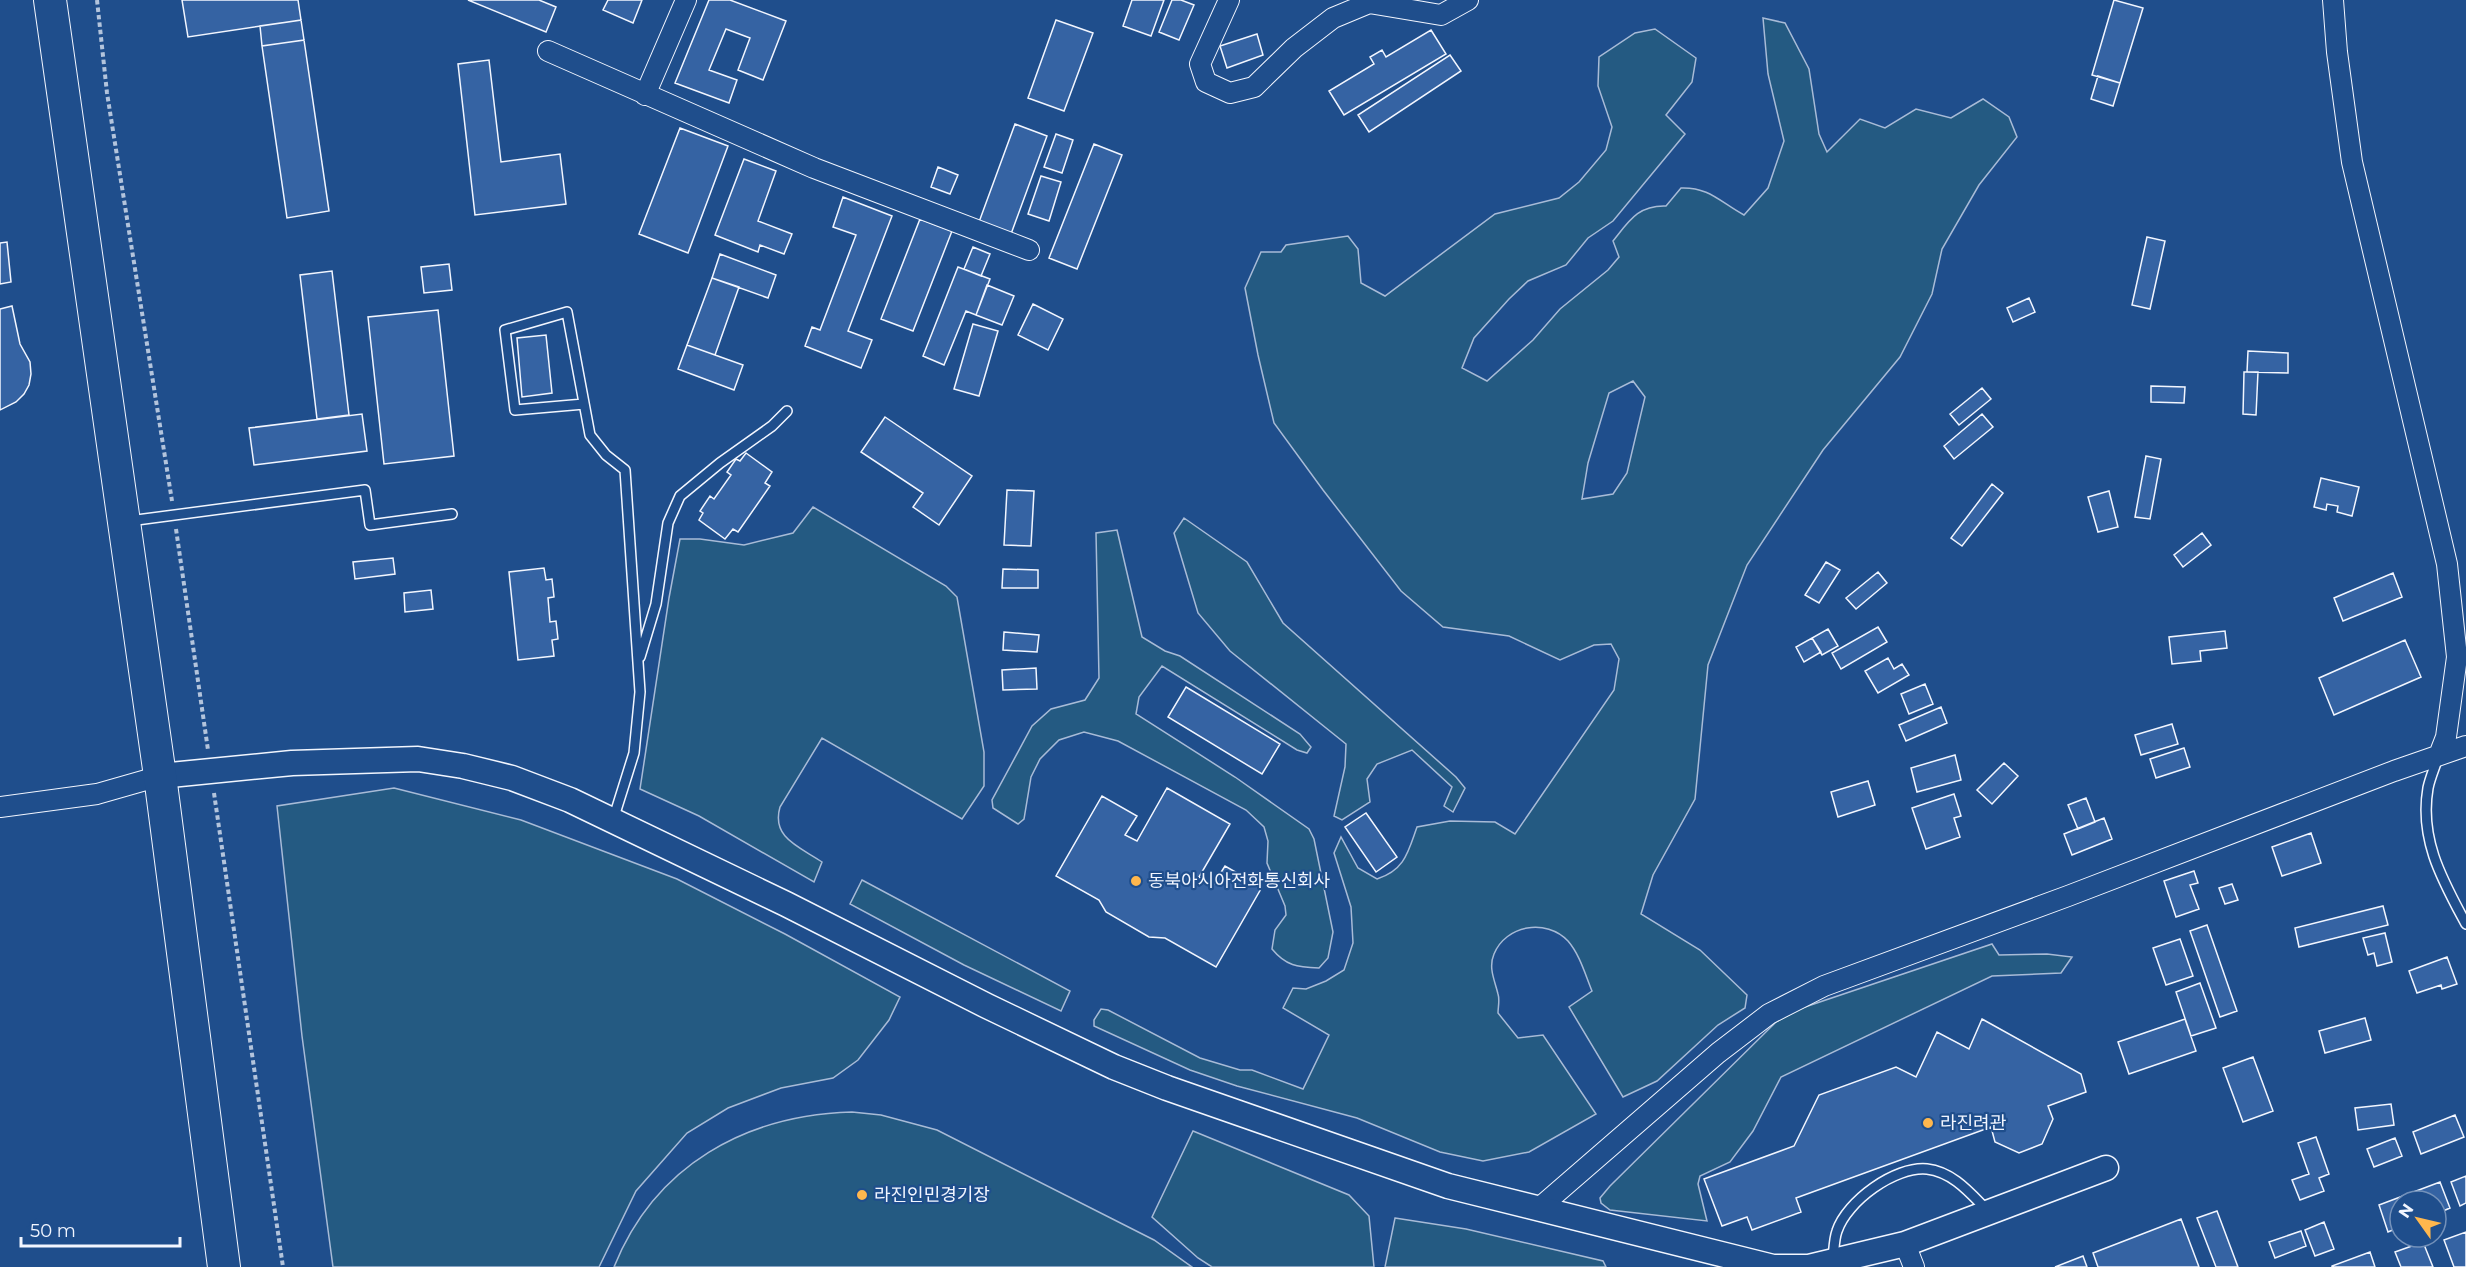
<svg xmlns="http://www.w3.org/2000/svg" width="2466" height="1267" viewBox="0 0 2466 1267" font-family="Montserrat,'Noto Sans KR',sans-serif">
<rect width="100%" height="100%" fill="#1f4e8c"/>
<!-- green -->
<path fill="#245a82" stroke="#a8bbd7" stroke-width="1.5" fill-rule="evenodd" d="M1763 18 1785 23 1809 69 1819 134 1827 152 1860 119 1885 128 1916 109 1951 118 1983 99 2009 117 2017 137 1979 185 1942 249 1932 294 1900 357 1823 450 1747 565 1708 665 1695 799 1653 875 1641 914 1700 950 1747 995 1745 1008 1718 1025 1657 1081 1623 1097 1569 1007 1592 991C1585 974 1580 955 1568 941 1546 918 1506 925 1494 954 1488 968 1495 981 1498 994 1500 1000 1498 1007 1498 1013L1518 1038 1543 1035 1596 1114 1529 1152 1483 1161 1440 1152 1357 1118 1237 1086 1190 1070 1094 1026V1020L1101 1009 1108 1010 1200 1058 1240 1070H1252L1303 1089 1329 1035 1283 1008 1293 988 1306 989 1326 981 1344 970 1353 943 1351 907 1334 853 1341 837 1358 868 1377 879C1405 870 1408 852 1417 827L1450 821 1495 822 1515 834 1614 690 1619 659 1611 644 1594 645 1560 660 1509 636 1443 627 1401 591 1323 490 1274 423 1258 355 1245 288 1261 252H1281L1286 245 1348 236 1358 249 1361 283 1385 296 1495 214 1559 198 1579 182 1606 150 1612 127 1598 86 1599 57 1635 33 1655 29 1696 58 1692 82 1666 115 1685 134 1613 221 1588 238 1566 265 1528 281 1509 299 1474 338 1462 368 1487 381 1533 340 1560 309 1608 270 1619 257 1613 241C1629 221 1638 205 1666 206L1681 188C1709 187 1720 202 1744 215L1768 188 1784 141 1768 74ZM1633 381 1645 397 1627 473 1613 494 1582 499 1588 463 1609 393Z
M813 507 946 586 957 597 984 752V786L962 819 822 738 780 807C771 838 800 847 822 862L814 882 699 816 640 789 669 598 680 539H700L744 545 793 533Z
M1184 518 1247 562 1283 623 1456 777 1465 788 1453 812 1444 806 1452 787 1412 750 1377 764 1367 779 1370 802 1342 820 1334 816 1345 767 1346 744 1230 651 1198 613 1174 533Z
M1117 530 1142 637 1165 651 1180 656 1300 734 1311 747 1307 753 1297 750 1162 666 1139 697 1136 714 1235 777 1309 829 1314 839 1333 932 1328 958 1319 968C1297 967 1286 966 1272 949L1275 930 1286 915 1285 906 1267 863 1268 841 1264 827 1246 810 1118 741 1084 732 1059 740 1040 759 1031 777 1024 819 1018 824 993 808 992 800 1032 726 1051 709 1085 700 1099 678 1096 533Z
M394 788 521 820 677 879 785 934 900 997 889 1020 858 1060 833 1078 781 1088 728 1108 687 1133 636 1191 599 1267H333L302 1036 277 806Z
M862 880 1070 991 1061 1011 964 965 850 904Z
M1992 944 1999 955 2047 954 2072 957 2061 973 1992 976 1781 1077 1753 1131 1730 1162 1700 1176 1698 1184 1707 1221 1610 1210 1601 1203 1600 1198 1610 1186 1776 1022 1799 1009Z
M852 1112 881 1115 937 1130 1154 1240 1192 1267H614C655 1165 746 1115 852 1112Z
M1193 1131 1349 1195 1369 1216 1374 1267H1212L1198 1258 1152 1217Z
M1395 1218 1466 1229 1603 1261 1606 1267H1385Z"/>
<!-- building -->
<path fill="#3563a3" stroke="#f2f6ff" stroke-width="1.5" d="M182 0H298L301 20 188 37Z
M468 0H539L556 7 546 32Z
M608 0H642L633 23 603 10Z
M709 0H730L786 21 763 80 738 70 750 38 726 29 709 70 737 80 729 103 675 83Z
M1132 0H1164L1151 36 1123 26Z
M1172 0H1181L1194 5 1179 40 1159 32Z
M2114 0 2143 8 2120 83 2092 75Z
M301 20 304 40 262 46 260 26Z
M1056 20 1093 33 1064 111 1028 98Z
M1431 30 1446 54 1344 115 1329 91 1374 64 1370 57 1382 50 1386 57Z
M1257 34 1263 55 1227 68 1220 46Z
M304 40 329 211 287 218 262 46Z
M1450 55 1461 71 1369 132 1358 115Z
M489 60 501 162 560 154 566 204 475 215 458 64Z
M2098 76 2120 83 2113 106 2091 99Z
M1015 124 1047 136 1011 234 979 222Z
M680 128 728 146 688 253 639 234Z
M1056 134 1073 140 1062 173 1044 167Z
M1094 144 1122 155 1077 269 1049 258Z
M744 159 776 171 758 221 792 234 784 254 760 245 758 252 715 235Z
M938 167 958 175 950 194 931 187Z
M1041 176 1061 182 1049 221 1028 214Z
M843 197 892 216 848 331 872 340 861 368 805 346 812 327 820 330 856 235 833 227Z
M920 219 952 231 913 331 881 319Z
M2147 237 2165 241 2150 309 2132 305Z
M7 242 11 282 0 284V243Z
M973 247 990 254 981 276 964 269Z
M720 254 776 275 768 298 712 278Z
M449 264 452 290 424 293 421 267Z
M958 267 990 279 976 315 966 311 944 365 923 356Z
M332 271 349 415 317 419 300 275Z
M712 278 739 287 715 355 687 345Z
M987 285 1014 296 1002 325 976 315Z
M2029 298 2035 312 2013 322 2007 308Z
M1033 304 1063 319 1048 350 1018 335Z
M12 306 20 344 30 362 31 374 29 385 24 394 16 402 0 410V309Z
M438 310 454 456 384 464 368 317Z
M973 324 998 331 979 396 954 389Z
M546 335 552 393 522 397 517 338Z
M687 345 743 365 734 390 678 369Z
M2248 351 2288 353V373L2247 372Z
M2244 372H2258L2256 415 2243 414Z
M2151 386 2185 387 2184 403 2151 402Z
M1982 388 1991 399 1959 425 1950 414Z
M362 414 367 451 254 465 249 428Z
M1982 414 1993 427 1954 459 1944 446Z
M885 417 972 476 939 525 913 507 923 493 861 452Z
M746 453 772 472 765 483 770 486 738 532 733 529 725 539 699 520 703 513 700 511 710 496 714 499 731 475 727 472 736 459 740 461Z
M2146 456 2161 459 2150 519 2135 517Z
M2321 478 2359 487 2352 516 2337 512 2338 506 2327 504 2326 510 2314 507Z
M1992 484 2003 493 1962 546 1951 538Z
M1007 490 1034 491 1031 546 1004 545Z
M2109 491 2118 527 2098 532 2088 497Z
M2202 533 2211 545 2183 567 2174 555Z
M393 558 395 574 355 579 353 562Z
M1826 562 1840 570 1819 603 1805 595Z
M544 568 546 580 552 579 554 597 548 598 550 622 556 621 558 639 552 640 554 656 518 660 509 572Z
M1003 569 1038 570V588H1002Z
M1878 572 1887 583 1856 609 1846 598Z
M2393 573 2402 597 2343 621 2334 598Z
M431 590 433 609 405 612 404 593Z
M1878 627 1887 642 1841 669 1832 653Z
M1828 629 1838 646 1822 655 1812 638Z
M2225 631 2227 648 2200 651 2201 661 2172 664 2169 637Z
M1004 632 1039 635 1037 652 1003 650Z
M1812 638 1821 652 1804 662 1796 647Z
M2405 640 2421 677 2334 715 2319 678Z
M1888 658 1894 669 1902 664 1909 675 1878 693 1865 671Z
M1036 668 1037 689 1003 690 1002 670Z
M1925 684 1933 704 1909 714 1901 694Z
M1186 687 1280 744 1262 774 1168 717Z
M1941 707 1947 723 1906 741 1899 725Z
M2172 724 2178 744 2141 755 2135 735Z
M2184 748 2190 767 2156 778 2150 759Z
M1955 755 1961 780 1917 792 1911 768Z
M2004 763 2018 776 1992 804 1977 790Z
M1868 781 1875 805 1838 817 1831 792Z
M1167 788 1230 824 1199 877 1213 885 1225 866 1262 887 1216 967 1165 938 1149 937 1106 912 1099 900 1056 876 1102 796 1137 816 1125 835 1137 841Z
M1954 794 1961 816 1954 818 1960 837 1926 849 1912 808Z
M2086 798 2095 822 2078 829 2068 805Z
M1366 813 1397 857 1376 872 1345 827Z
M2104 818 2112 839 2072 855 2064 834Z
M2311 833 2321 863 2282 876 2272 847Z
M2194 871 2198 883 2190 885 2199 909 2176 917 2164 881Z
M2232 884 2238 900 2225 904 2219 888Z
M2383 906 2388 925 2299 947 2295 928Z
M2207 925 2237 1011 2220 1017 2190 931Z
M2385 933 2392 962 2377 966 2374 953 2368 955 2363 938Z
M2180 939 2193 976 2166 985 2153 948Z
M2447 957 2457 984 2442 989 2441 985 2417 993 2409 971Z
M2200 983 2216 1028 2191 1036 2176 992Z
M2365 1018 2371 1040 2325 1053 2319 1031Z
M1982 1019 2081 1074 2086 1092 2048 1106 2053 1119 2042 1144 2019 1153 1995 1142 1991 1127 1796 1198 1801 1212 1752 1230 1747 1217 1722 1226 1704 1179 1794 1146 1819 1095 1896 1067 1916 1077 1937 1032 1969 1049Z
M2185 1019 2196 1051 2129 1074 2118 1042Z
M2253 1057 2273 1111 2243 1122 2223 1068Z
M2391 1104 2394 1125 2358 1130 2355 1108Z
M2455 1115 2464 1137 2421 1154 2413 1132Z
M2316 1137 2329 1174 2319 1178 2324 1191 2300 1200 2292 1180 2309 1174 2298 1143Z
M2395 1138 2402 1156 2374 1167 2367 1149Z
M2466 1176V1203L2460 1206 2451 1182Z
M2440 1182 2450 1208 2436 1214V1201H2400V1227L2388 1232 2379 1205Z
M2217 1211 2238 1267H2216L2197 1218Z
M2181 1219 2199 1267H2098L2093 1253Z
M2324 1222 2334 1249 2315 1256 2305 1230Z
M2301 1231 2306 1246 2275 1258 2269 1242Z
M2466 1232V1267H2454L2444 1240Z
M2423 1242 2433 1267H2401L2395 1252Z
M2370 1252 2375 1267H2332V1266Z
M2083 1256 2087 1267H2055Z"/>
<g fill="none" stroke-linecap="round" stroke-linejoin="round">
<!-- service casing -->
<g stroke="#f2f6ff" stroke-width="12">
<path id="service" d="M584 404 515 410 505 330 567 312 590 435 606 455 625 470 640 692 634 753 613 820
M129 521 365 490 370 525 452 514
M640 657 656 604 668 523 680 496 720 463 772 426 787 411
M2438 757C2435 767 2430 778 2428 788 2419 840 2443 881 2466 924
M1833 1259C1834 1250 1834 1239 1837 1231 1847 1201 1895 1166 1927 1169 1953 1172 1970 1193 1987 1210"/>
</g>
<!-- minor casing -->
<g stroke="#f2f6ff" stroke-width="22">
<path id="minor" d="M1229 0 1200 64 1206 82 1230 93 1254 87 1294 48 1333 18 1369 3 1441 15 1468 0
M2333 0 2337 52 2352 162 2447 564 2457 657 2446 737 2439 755
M548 51 814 168 1029 250
M645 95 686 0
M0 807 97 794 160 776
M1538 1209 1718 1053 1769 1014 1824 986 2068 896 2394 771 2466 746
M1905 1244 1914 1267"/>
</g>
<!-- tertiary casing -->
<g stroke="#f2f6ff" stroke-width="27">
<path id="tertiary" d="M160 776 292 763 418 759 463 766 512 778 570 800 786 904 987 1006 1114 1067 1167 1088 1448 1186 1773 1267H1809L1905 1244 2106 1168"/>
</g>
<!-- trunk casing -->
<g stroke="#f2f6ff" stroke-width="34">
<path id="trunk" d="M50 0 160 776 224 1267"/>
</g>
<!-- path -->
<path stroke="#b3c4dc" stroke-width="4" stroke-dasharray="4.5 3" stroke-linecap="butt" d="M97 0 107 93 172 501
M176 529 208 750
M214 793 283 1267"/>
<!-- service -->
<use href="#service" stroke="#1f4e8c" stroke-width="9"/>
<!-- minor -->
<use href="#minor" stroke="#1f4e8c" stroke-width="20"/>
<!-- tertiary -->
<use href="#tertiary" stroke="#1f4e8c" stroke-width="24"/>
<!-- trunk -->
<use href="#trunk" stroke="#1f4e8c" stroke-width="32"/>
</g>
<!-- markers -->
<g fill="#ffb74d" stroke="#1f4e8c" stroke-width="2">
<circle cx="1136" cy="881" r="6"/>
<circle cx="1928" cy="1123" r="6"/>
<circle cx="862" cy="1195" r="6"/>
</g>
<g text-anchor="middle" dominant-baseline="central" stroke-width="4.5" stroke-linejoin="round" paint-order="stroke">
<!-- poi labels -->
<g font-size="18" fill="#f2f6ff" stroke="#1f4e8c" text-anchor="start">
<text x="1148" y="881">동북아시아전화통신회사</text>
<text x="1940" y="1123">라진려관</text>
<text x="874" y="1195">라진인민경기장</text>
</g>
</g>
<!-- north arrow -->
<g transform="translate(2418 1219) rotate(304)"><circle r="28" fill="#1f4e8c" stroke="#7391ba" stroke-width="1.5"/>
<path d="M0-4.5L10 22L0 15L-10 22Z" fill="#ffb74d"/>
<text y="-9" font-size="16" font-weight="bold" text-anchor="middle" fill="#f2f6ff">N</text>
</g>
<!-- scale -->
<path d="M21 1237v9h159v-9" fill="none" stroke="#f2f6ff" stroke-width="3"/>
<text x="30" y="1237" font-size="18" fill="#f2f6ff" stroke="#1f4e8c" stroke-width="4.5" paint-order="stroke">50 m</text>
</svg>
